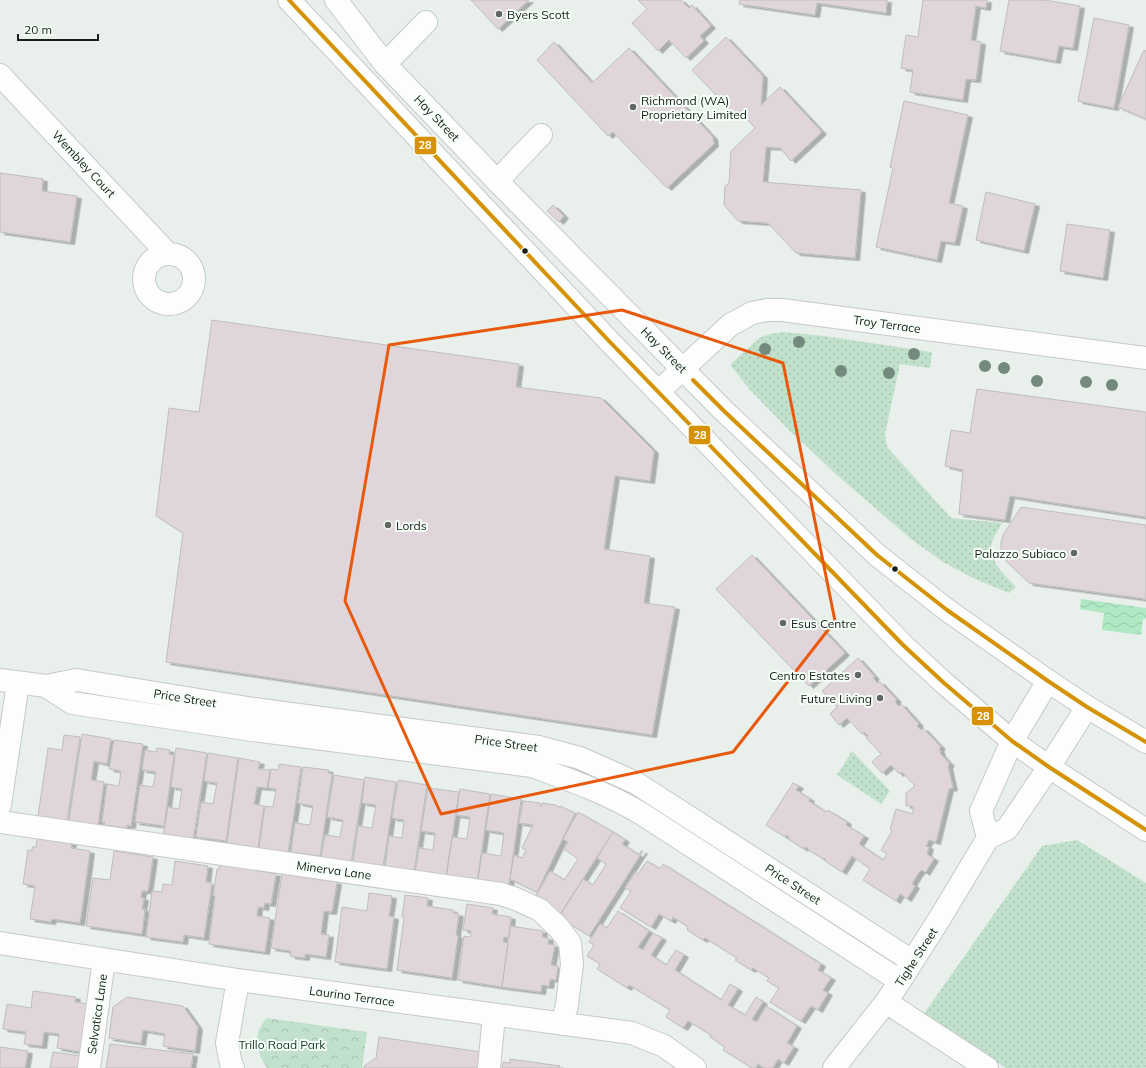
<svg xmlns="http://www.w3.org/2000/svg" width="1146" height="1068" viewBox="0 0 1146 1068" font-family="Mulish,sans-serif">
<defs>
<pattern id="grass-dots" width="8" height="8" patternUnits="userSpaceOnUse"><rect width="8" height="8" fill="#c1e1cd"/><path d="M2 2h.1M6 6h.1" fill="none" stroke="#a5c1af" stroke-width="1.8" stroke-linecap="round"/></pattern>
<pattern id="park-crowns" width="20" height="18" patternUnits="userSpaceOnUse"><rect width="20" height="18" fill="#c1e1cd"/><path d="M2 6a3 3 0 1 1 6 0M12 15a3 3 0 1 1 6 0" fill="none" stroke="#a5c1af"/></pattern>
<pattern id="water-waves" width="16" height="10" patternUnits="userSpaceOnUse"><rect width="16" height="10" fill="#aee9c4"/><path d="M0 5q4-4 8 0t8 0" fill="none" stroke="#95c7a8"/></pattern>
<filter id="shadow"><feDropShadow dx="4.5" dy="2.5" stdDeviation="0" flood-color="#0004"/></filter>
</defs>
<rect width="100%" height="100%" fill="#e9efeb"/>
<!-- grass -->
<path fill="url(#grass-dots)" d="M783 332 824 336 932 352 930 368 900 364 885 434 887 447 951 518 1002 523C999 529 994 536 992 542 987 560 1005 575 1016 587L1009 593 975 579 943 562 911 539 838 476 789 430 750 390 731 366 732 363 759 338 770 334Z
M852 751 890 791 881 804 837 775Z
M1077 840 1146 883V1068H1006L923 1015 1042 846Z"/>
<!-- park -->
<path fill="url(#park-crowns)" d="M267 1018 367 1032 362 1068H267C255 1050 252 1034 267 1018Z"/>
<!-- water -->
<path fill="url(#water-waves)" d="M1081 599 1146 608V619H1143L1141 635 1102 630 1104 613 1080 609Z"/>
<!-- building -->
<path fill="#e1d5dc" stroke="#bdbebd" filter="url(#shadow)" d="M471 0H529L498 29Z
M638 0H681L689 8 692 5 711 26 700 36 704 41 686 58 669 40 658 51 632 23 647 9Z
M740 0H887L886 13 817 3 815 15 739 4Z
M923 0H987L986 8 976 6 971 40 981 42 976 80 966 79 963 100 910 92 913 70 901 68 906 35 918 37Z
M1009 0H1045L1080 6 1073 48 1059 46 1056 61 1000 51Z
M1094 18 1129 25 1114 108 1078 101Z
M726 37 763 76 761 105 780 87 822 132 791 161 780 148 766 147 763 182 861 190 855 258 796 253 768 223 738 221 724 205 725 186 729 183 731 151 755 128 740 112 731 111 692 70Z
M554 42 592 83 629 48 713 137 714 144 667 188 613 132 608 136 537 60Z
M1144 50 1146 51V119L1118 107Z
M904 101 968 115 949 203 963 206 955 243 941 241 937 260 876 247 893 168 890 167Z
M0 173 43 179 42 191 77 196 70 242 0 232Z
M986 192 1035 204 1024 251 976 240Z
M553 205 564 216 559 222 547 211Z
M1067 224 1110 230 1103 278 1060 271Z
M212 320 519 364 516 387 601 398 654 451 650 481 615 476 604 549 650 556 644 603 675 607 652 735 166 662 183 533 156 516 169 408 199 412Z
M977 389 1146 412V517L1010 496 1005 520 959 514 963 470 945 466 951 430 970 433Z
M1021 507 1146 525V599L1029 583 1007 562 1003 556 1001 550V543L1003 535Z
M752 555 845 653 809 686 716 589Z
M858 658 875 677 873 678 878 683 880 682 897 700 895 702 899 706 901 704 919 724 917 726 921 730 923 728 941 747 939 749 941 752 940 753 950 764 948 766 953 788 949 789 936 842 929 840 926 846 929 847 927 854 934 859 925 873 922 870 918 874 912 884 915 886 907 899 900 894 896 901 863 880 870 869 852 856 842 872 825 861 826 860 824 858 823 859 807 849 808 848 805 847 804 849 788 839 789 837 786 835 785 837 766 825 793 783 799 786 796 790 810 799 809 801 826 812 828 810 847 822 846 825 864 836 859 844 883 860 887 854 881 850 892 831 890 830 896 809 913 814V806H906V793L915 786 902 772 899 774 891 765 882 773 872 762 881 754 866 738 868 736 864 732 862 734 847 718 839 725 830 714 837 707 822 691Z
M82 734 111 739 107 764 94 761 91 780 104 782 98 826 69 821Z
M64 735 80 737 67 821 38 816 48 748 62 750Z
M114 740 143 744 131 826 127 825V828L104 825 105 822H102L107 784 119 786 121 771 109 769Z
M157 748 170 750 169 754 174 755 164 826 135 822 140 785 153 787 156 772 142 770 145 750 156 752Z
M176 748 207 753 193 840 163 836 168 807 179 809 182 789 171 787Z
M208 753 238 758 226 841 196 837 201 802 213 804 217 783 204 781Z
M239 758 260 762 258 769 270 770 267 788 257 787 254 804 264 806 258 848 227 843Z
M279 764 301 767 288 853 259 848 265 806 273 807 276 789 268 788 271 769 278 770Z
M303 767 329 770 328 773 332 774 320 856 291 852 295 823 310 825 313 806 298 803Z
M334 775 364 780 351 863 321 858 325 835 340 837 343 820 327 817Z
M365 777 396 782 383 867 353 863 358 826 372 828 376 805 362 803Z
M398 780 427 785 414 872 385 868 389 836 402 838 404 820 392 818Z
M428 788 459 792 446 878 415 873 419 848 433 850 435 833 421 831Z
M460 789 490 794 477 882 446 877 452 837 467 839 470 817 456 815Z
M491 794 521 799 509 885 478 880 482 853 501 856 504 833 486 830Z
M523 801 540 803V805L542 806V803L556 805V806L560 807V806L575 813 537 892 510 879 514 855 522 858 526 850 522 848 533 825 519 823Z
M578 812 613 832 559 916 534 899 550 871 564 880 578 859 564 849 568 842 563 839Z
M613 832 625 840 622 844 639 855 641 851H643L589 936 559 917 583 879 593 885 606 864 597 858Z
M37 838 72 843 71 848 90 851 80 923 52 919 51 922 30 919 35 886 23 884 28 850 32 851V847H36Z
M114 851 153 857 148 891H142L141 898H144L142 909H145L142 934 86 926 93 878 110 880Z
M175 861 208 866 206 882 212 883 204 938 184 935 183 942 146 937 152 891 162 892 163 884 172 885Z
M647 861 660 869 663 864 821 964 818 970 831 978 823 990 828 993 818 1010 811 1006 801 1021 770 1002 779 988 767 981 769 978 753 968 751 970 735 960 737 958 705 938 703 940 687 930 688 927 673 917 671 921 659 914 651 927 620 908 631 891 625 888 635 872 638 874Z
M220 864 260 868V871L276 874 271 904 265 903 264 908 258 907 257 916 270 918 265 952 209 944 215 896H213L217 869H219Z
M282 874 337 882 332 912 324 911 321 934 329 935 326 957 305 954V958L290 956 291 951 271 948Z
M369 893 392 896 389 916 394 917 387 969 335 962 342 907 367 911Z
M405 895 428 898 427 906 453 910V913L459 914 456 935 458 936 452 978 397 970 404 918 402 917Z
M467 904 493 908 492 914 511 917 509 938 504 937 503 942 508 943 502 987 458 980 464 936 470 937 471 931 463 930Z
M618 911 649 931 638 947 643 950 653 933 662 938 651 955 666 965 676 950 684 955 675 970 721 1000 730 984 738 989 728 1005 745 1015 756 997 763 1002 752 1019 757 1022 766 1006 797 1026 787 1043 794 1047 784 1063 778 1059 773 1068H764L758 1064 756 1068H752L723 1050 725 1047 710 1037 711 1035 688 1021 683 1028 666 1017 670 1010 629 985 627 988 597 969 600 964 587 956 594 945 589 942 600 924 607 928Z
M510 926 543 931 542 937 549 938 548 944 555 945 551 965 558 966 556 980 550 979 549 986 542 985 541 992 502 987Z
M33 991 76 997 75 1002 90 1004 81 1052 57 1048 59 1034 44 1032 42 1046 24 1044 26 1032 3 1029 7 1004 31 1008Z
M127 997 183 1006 198 1027 195 1051 163 1046 165 1034 143 1030 141 1043 109 1038 113 1007Z
M379 1037 481 1052 479 1068H364V1066L376 1058Z
M110 1044 193 1054 191 1068H106Z
M0 1047 28 1051 25 1068H0Z
M53 1052 81 1056 79 1068H50Z
M510 1059 560 1066 559 1068H502L503 1062 510 1063Z"/>
<g fill="none" stroke-linecap="round" stroke-linejoin="round">
<!-- minor casing -->
<g stroke="#c6cac7" stroke-width="24">
<path id="minor" d="M385 64 426 22
M0 75 168 254
M497 181 541 135
M144 279a25 25 0 1 1 50 0a25 25 0 1 1-50 0Z
M658 392 730 325 752 313 767 310H782L1146 358
M0 680 46 686 76 680 254 709 539 747 580 758 636 783 912 961
M46 686 72 703 252 730 532 766C570 780 607 793 642 814L900 981
M0 805 18 683
M0 822 501 894 516 899 540 910 559 928 570 943 572 964 567 1005 562 1024
M988 838 981 811 1012 741 1048 681
M0 943 238 980 632 1033 664 1046 695 1068
M886 1002 987 1068
M89 1068 104 960
M233 1068 231 1064 227 1043 238 980
M489 1068 494 1015
M834 1068 886 1002 900 981 940 918 988 838 1007 829 1049 767 1087 707"/>
</g>
<!-- major casing -->
<g stroke="#c6cac7" stroke-width="24">
<path id="major" d="M289 0 609 341 903 645 944 683 1012 741 1049 767 1146 830
M336 0 385 64 497 181 724 411 877 555 947 610 1048 681 1087 707 1146 742"/>
</g>
<!-- minor -->
<use href="#minor" stroke="#fcfdfc" stroke-width="22"/>
<!-- major -->
<use href="#major" stroke="#fcfdfc" stroke-width="22"/>
<!-- bus-1 casing -->
<g stroke="#f5fff8" stroke-width="7">
<path id="bus-1" d="M289 0 609 341 903 645 944 683 1012 741 1049 767 1146 830
M693 380 724 411 877 555 947 610 1048 681 1087 707 1146 742"/>
</g>
<!-- bus-1 -->
<use href="#bus-1" stroke="#d69204" stroke-width="4"/>
</g>
<!-- trees -->
<g fill="#748a7e">
<circle cx="799" cy="342" r="6"/>
<circle cx="765" cy="349" r="6"/>
<circle cx="914" cy="354" r="6"/>
<circle cx="985" cy="366" r="6"/>
<circle cx="1004" cy="368" r="6"/>
<circle cx="841" cy="371" r="6"/>
<circle cx="889" cy="373" r="6"/>
<circle cx="1037" cy="381" r="6"/>
<circle cx="1086" cy="382" r="6"/>
<circle cx="1112" cy="385" r="6"/>
</g>
<!-- marked area -->
<path fill="none" stroke="#e8590c" stroke-width="3" stroke-linejoin="round" d="M622 310 783 363 835 621 733 752 441 814 345 601 389 345Z"/>
<!-- markers -->
<g fill="#626764" stroke="#f5fff8" stroke-width="1.5">
<circle cx="499" cy="14" r="4"/>
<circle cx="633" cy="107" r="4"/>
<circle cx="388" cy="525" r="4"/>
<circle cx="1074" cy="553" r="4"/>
<circle cx="783" cy="623" r="4"/>
<circle cx="858" cy="675" r="4"/>
<circle cx="880" cy="698" r="4"/>
</g>
<g fill="#1a1e1b" stroke="#f5fff8" stroke-width="1.5">
<circle cx="525" cy="251" r="3.5"/>
<circle cx="895" cy="569" r="3.5"/>
</g>
<g text-anchor="middle" dominant-baseline="central" stroke-width="4" stroke-linejoin="round" paint-order="stroke">
<!-- poi labels -->
<g font-size="12" fill="#1a1e1b" stroke="#f5fff8" text-anchor="start">
<text x="507" y="14">Byers Scott</text>
<text x="641" y="100">Richmond (WA)<tspan x="641" dy="14">Proprietary Limited</tspan></text>
<text x="396" y="525">Lords</text>
<text x="1066" y="553" text-anchor="end">Palazzo Subiaco</text>
<text x="791" y="623">Esus Centre</text>
<text x="850" y="675" text-anchor="end">Centro Estates</text>
<text x="872" y="698" text-anchor="end">Future Living</text>
</g>
<!-- street labels -->
<g font-size="12" fill="#1a1e1b" stroke="#f5fff8">
<text transform="translate(437 118) rotate(46)">Hay Street</text>
<text transform="translate(84 164) rotate(47)">Wembley Court</text>
<text transform="translate(887 324) rotate(8)">Troy Terrace</text>
<text transform="translate(664 350) rotate(45)">Hay Street</text>
<text transform="translate(185 698) rotate(9)">Price Street</text>
<text transform="translate(506 743) rotate(8)">Price Street</text>
<text transform="translate(334 870) rotate(8)">Minerva Lane</text>
<text transform="translate(793 884) rotate(33)">Price Street</text>
<text transform="translate(916 957) rotate(-57)">Tighe Street</text>
<text transform="translate(352 996) rotate(8)">Laurino Terrace</text>
<text transform="translate(97 1014) rotate(-82)">Selvatica Lane</text>
</g>
<!-- park labels -->
<g font-size="12" fill="#143824" stroke="#f5fff8">
<text x="282" y="1044">Trillo Road Park</text>
</g>
</g>
<g stroke="#f5fff8" stroke-width="1.5">
<rect x="414" y="136" width="23" height="19" rx="4" fill="#d69204"/>
<rect x="688" y="425" width="23" height="20" rx="4" fill="#d69204"/>
<rect x="971" y="706" width="23" height="20" rx="4" fill="#d69204"/>
</g>
<g font-size="11" text-anchor="middle" font-weight="bold" fill="#fff">
<text x="425" y="149">28</text>
<text x="700" y="439">28</text>
<text x="983" y="720">28</text>
</g>
<!-- scale -->
<path d="M18 34v6h80v-6" fill="none" stroke="#1a1e1b" stroke-width="2"/>
<text x="24" y="34" font-size="12" fill="#1a1e1b" stroke="#f5fff8" stroke-width="3" paint-order="stroke">20 m</text>
</svg>
